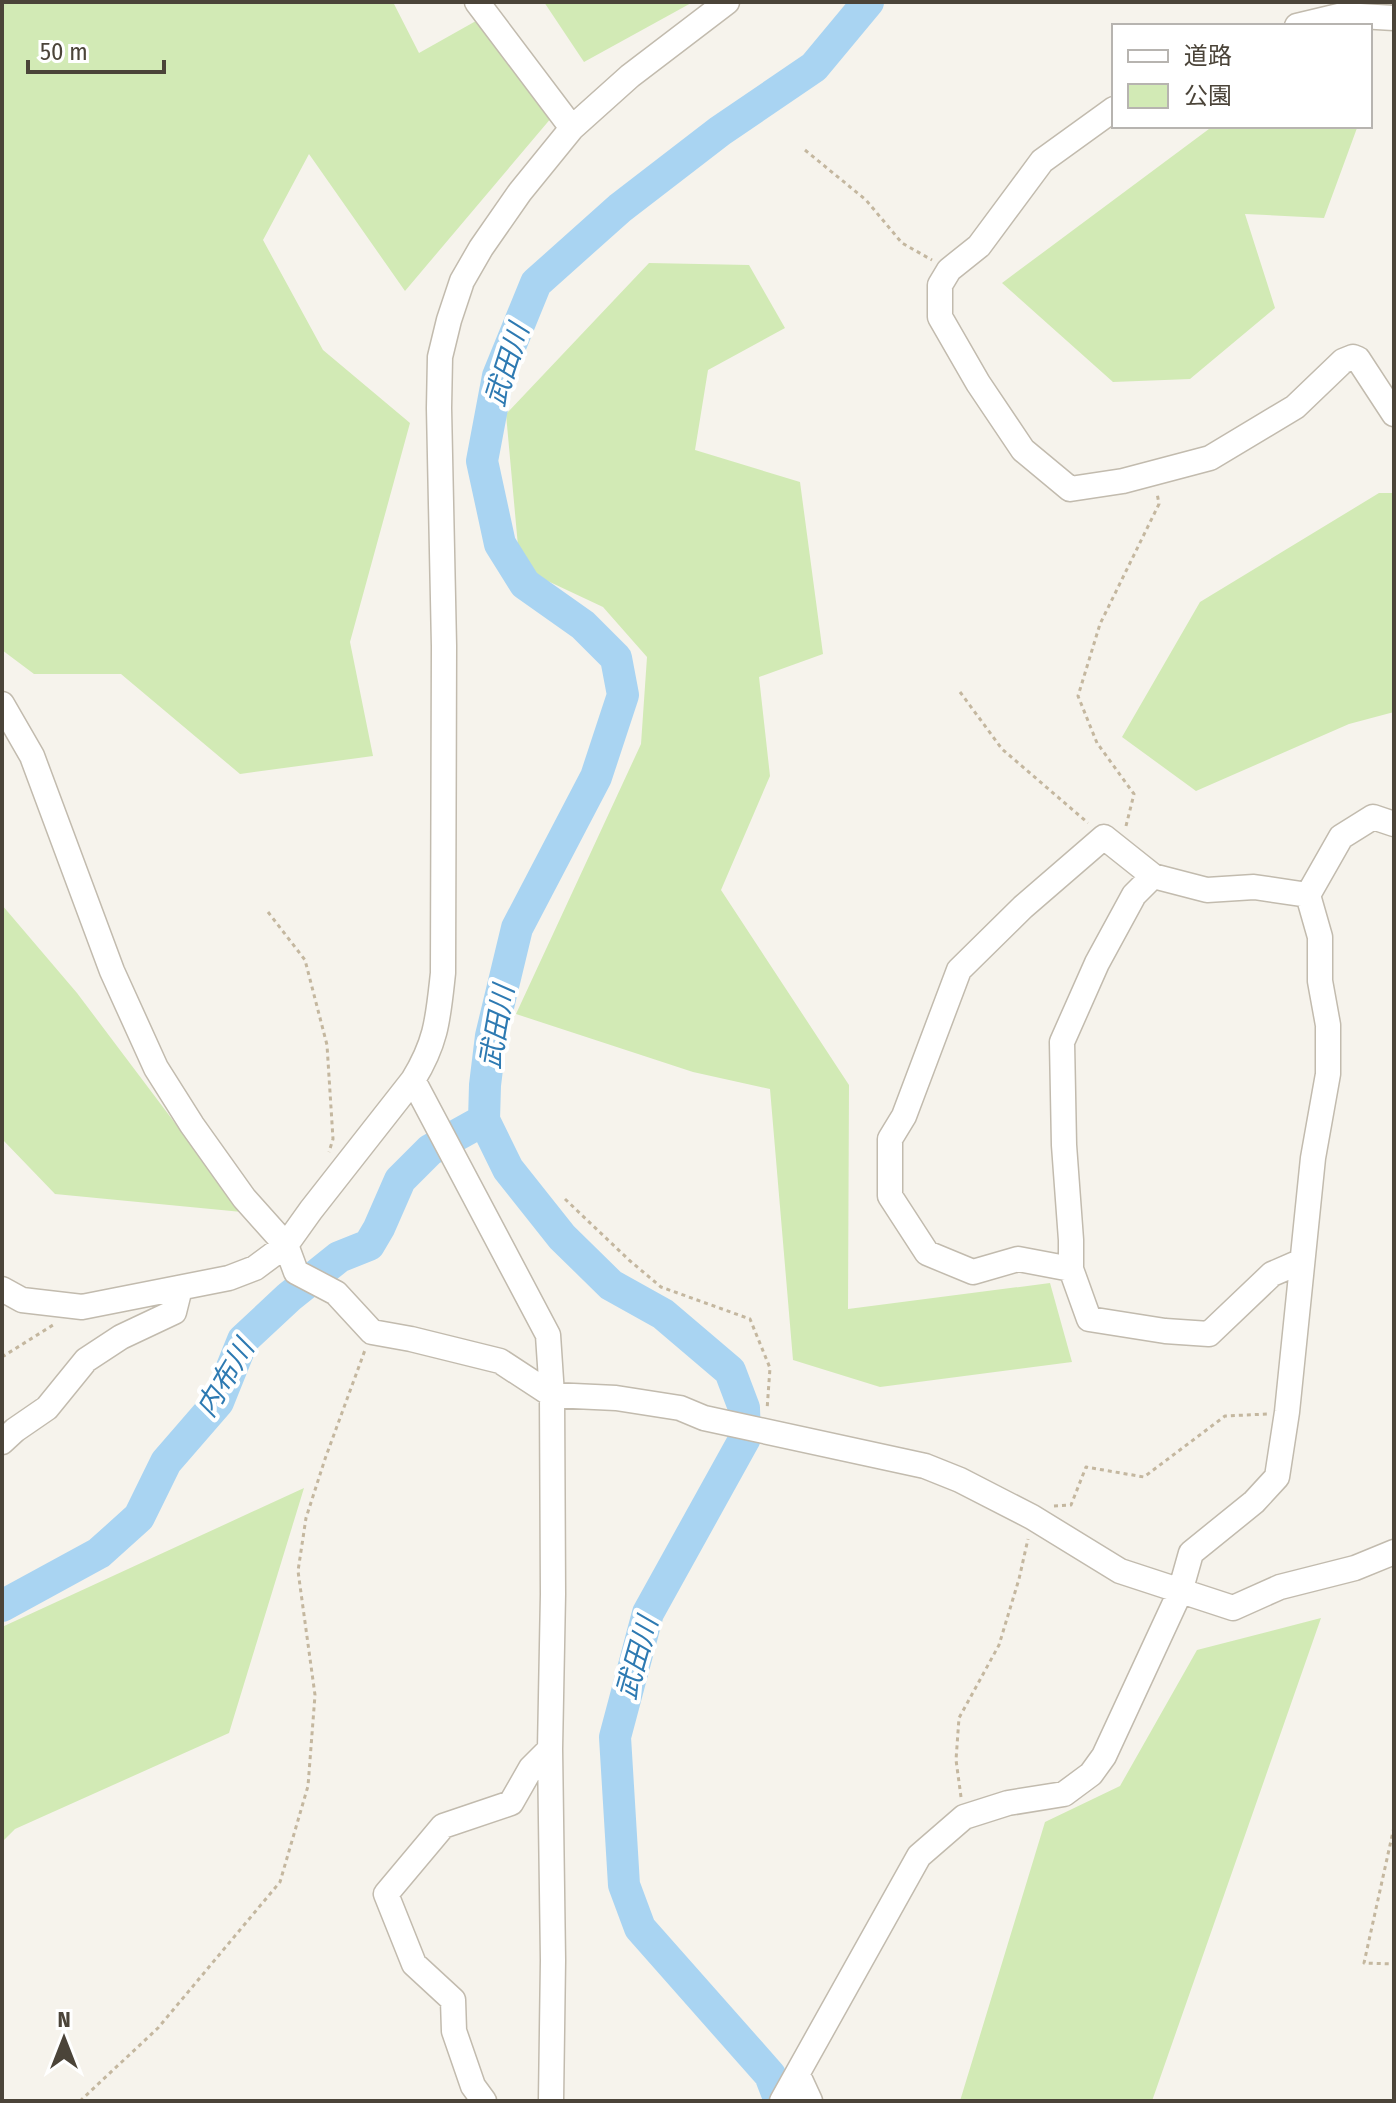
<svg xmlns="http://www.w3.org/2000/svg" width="1396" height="2103" viewBox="0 0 1396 2103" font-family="'Fira Sans Condensed','Noto Sans JP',sans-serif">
<rect width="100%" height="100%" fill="#f6f3ec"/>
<!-- green -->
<path fill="#d2eab5" d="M2 2H393L419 53 483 17 552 117 405 291 309 154 263 240 323 350 410 423 350 642 373 756 240 774 121 674H34L2 650Z
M544 2H693L584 62Z
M1213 126H1357V128L1324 218 1245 214 1275 308 1190 379 1113 382 1002 283Z
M649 263 749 265 785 328 708 370 695 450 800 482 823 654 759 677 770 776 721 890 849 1085 848 1309 1050 1283 1072 1362 880 1387 793 1360 770 1089 693 1072 516 1014 641 744 647 657 603 607 520 568 506 414Z
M1379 493H1394V712L1349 724 1196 791 1122 737 1200 602Z
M2 905 77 993 242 1212 55 1194 2 1139Z
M304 1488 229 1733 15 1829 2 1842V1627Z
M1321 1618 1152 2101H960L1045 1822 1120 1786 1197 1650Z"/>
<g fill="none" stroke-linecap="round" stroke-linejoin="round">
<!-- river -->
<path stroke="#a9d4f2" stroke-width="32" d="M2 1606 99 1553 139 1517 166 1462 218 1402 243 1340 289 1297 339 1257 369 1245 379 1228 400 1180 430 1150 484 1120
M780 2101 770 2075 640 1928 624 1885 615 1737 648 1613 745 1438 744 1408 730 1371 663 1314 611 1285 562 1237 508 1169 484 1120 485 1085 491 1036 517 928 596 777 623 695 616 658 583 625 525 584 500 544 482 461 498 376 536 283 620 208 720 131 814 67 868 2"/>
<!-- minor casing -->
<g stroke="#c2bbae" stroke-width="27">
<path id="minor" d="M477 2 572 128
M1297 26 1343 15 1394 18
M1114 109 1042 161 979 246 949 270 940 285V317L978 383 1023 450 1070 489 1123 481 1210 458 1295 407 1343 361 1353 357 1358 359 1394 414
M2 704 32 756 112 971 156 1068 192 1125 244 1198 286 1245 296 1272 336 1293 372 1332 411 1339 500 1361 552 1395 616 1398 680 1408 704 1418 925 1466 960 1480 1032 1517 1120 1571 1233 1608 1280 1587 1355 1568 1394 1552
M413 1080 548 1335 552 1395 553 1594 550 1749 553 1960 551 2101
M1302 1261 1272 1274 1209 1334 1165 1331 1089 1319 1071 1269 1018 1259 973 1272 927 1253 890 1196V1139L904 1116 959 970 1023 907 1104 837 1153 876 1207 890 1254 887 1308 895
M1071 1269V1240L1064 1145 1062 1042 1097 963 1134 895 1153 876
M2 1289 22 1300 82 1307 229 1278 255 1268 286 1245 311 1210 413 1080C437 1041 438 1018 443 973L444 646 439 408 440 357 449 320 462 281 481 248 520 192 572 128 630 76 727 2
M2 1442 15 1430 47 1408 86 1360 121 1337 174 1312 180 1288
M798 2075 810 2101
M484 2101 473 2086 454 2031 453 2000 414 1964 386 1894 443 1826 511 1803 531 1768 550 1749
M782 2101 919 1856 964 1817 1008 1803 1064 1794 1091 1774 1104 1756 1180 1592 1191 1553 1254 1502 1277 1477 1287 1412 1313 1158 1328 1074V1025L1320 981V937L1308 895 1341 837 1373 817 1394 824"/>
</g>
<!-- path -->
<path stroke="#c4b79f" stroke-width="3" stroke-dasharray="4 4" stroke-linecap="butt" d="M805 150 866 200 902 243 932 260
M960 692 1002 749 1088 823
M1126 826 1134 794 1097 743 1078 696 1100 624 1159 504 1157 493
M268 912 305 960 327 1045 333 1139 329 1152
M565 1199 629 1260 661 1287 750 1319 770 1368 767 1410
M2 1357 53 1325
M1054 1506 1071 1505 1086 1467 1144 1477 1225 1416 1267 1414
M961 1797 956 1760 959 1718 999 1645 1019 1579 1028 1539
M1394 1827 1364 1963 1394 1964
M80 2101 158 2028 280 1882 308 1786 315 1695 298 1571 306 1518 325 1459 365 1350"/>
<!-- minor -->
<use href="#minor" stroke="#fff" stroke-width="24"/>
</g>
<g text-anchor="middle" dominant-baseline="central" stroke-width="8" stroke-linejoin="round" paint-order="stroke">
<!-- water labels -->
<g font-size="28" font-style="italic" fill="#2e7ab2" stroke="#fff">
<text transform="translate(507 365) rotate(-72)">武田川</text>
<text transform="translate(497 1027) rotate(-80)">武田川</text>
<text transform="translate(225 1378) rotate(-59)">内布川</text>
<text transform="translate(637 1658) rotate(-74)">武田川</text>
</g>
</g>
<!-- border -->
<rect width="1396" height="2103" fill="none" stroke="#4b4439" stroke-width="8"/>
<!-- legend -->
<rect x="1112" y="24" width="260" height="104" fill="#ffffff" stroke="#b7b4b0" stroke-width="2"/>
<rect x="1128" y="50" width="40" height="12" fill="#ffffff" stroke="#b7b4b0" stroke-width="2"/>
<text x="1184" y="64" font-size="24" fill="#4b4439">道路</text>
<rect x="1128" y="84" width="40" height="24" fill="#d2eab5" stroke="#b7b4b0" stroke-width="2"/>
<text x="1184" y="104" font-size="24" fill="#4b4439">公園</text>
<!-- north arrow -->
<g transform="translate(64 2039)" stroke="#ffffff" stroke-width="6" paint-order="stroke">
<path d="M0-6L14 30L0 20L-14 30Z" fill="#4b4439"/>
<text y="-12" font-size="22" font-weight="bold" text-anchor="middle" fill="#4b4439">N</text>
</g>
<!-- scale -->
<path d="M28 60v12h136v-12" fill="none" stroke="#4b4439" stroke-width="4"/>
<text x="40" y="60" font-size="24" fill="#4b4439" stroke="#ffffff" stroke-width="6" paint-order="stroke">50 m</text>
</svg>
